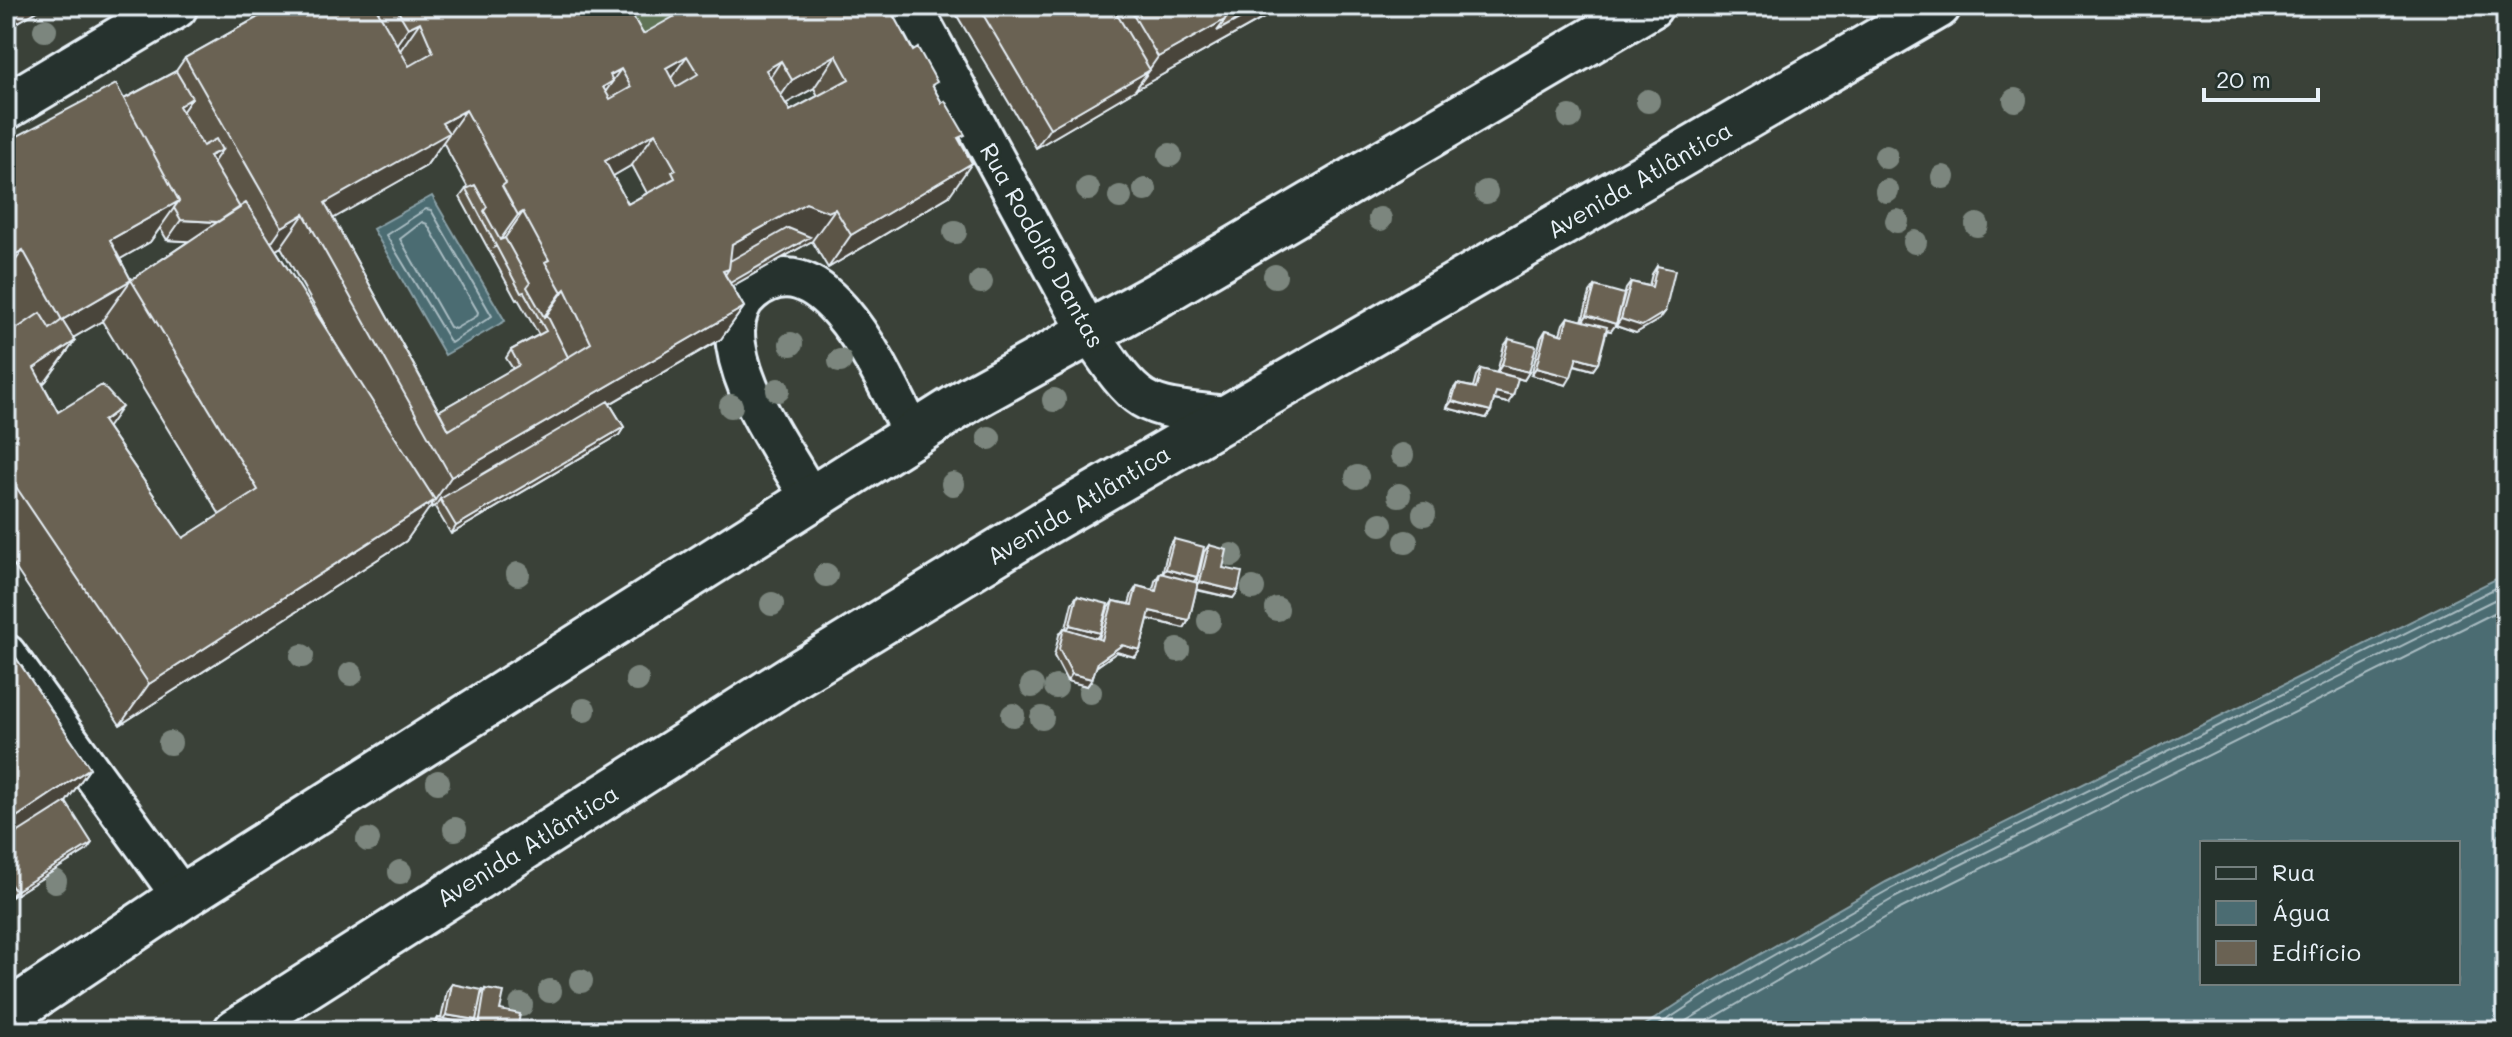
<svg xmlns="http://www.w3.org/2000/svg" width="2512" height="1037" viewBox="0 0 2512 1037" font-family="Mali,sans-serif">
<rect width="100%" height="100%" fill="#3a4138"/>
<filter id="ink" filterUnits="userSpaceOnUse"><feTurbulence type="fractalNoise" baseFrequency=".0125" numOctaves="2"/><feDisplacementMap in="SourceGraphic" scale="16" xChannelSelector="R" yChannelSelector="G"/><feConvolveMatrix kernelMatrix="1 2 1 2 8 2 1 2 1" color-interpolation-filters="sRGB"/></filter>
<g filter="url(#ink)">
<!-- green -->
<path fill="#5e7356" stroke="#a3b2a7" stroke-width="2" d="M586 6H730L620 66Z"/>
<!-- water -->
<path fill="#4b6c72" stroke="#8aa1a8" stroke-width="2" fill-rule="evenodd" d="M432 196 505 321 445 355 373 229Z
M2506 574V1031H1636L1710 983 1886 882ZM2202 843H2458V983H2202Z"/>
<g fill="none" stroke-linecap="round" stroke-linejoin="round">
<!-- shore -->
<path stroke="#a9bcc2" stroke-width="2" d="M426 209 431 210 492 316 451 343 386 235Z
M422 222 427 224 478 312 477 316 455 329 450 327 400 239Z
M1650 1031 1714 989 1890 889 2506 583
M1669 1031 1894 898 2506 594
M1691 1031 1900 909 2506 607"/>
<!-- minor casing -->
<g stroke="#e8f1f8" stroke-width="44">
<path id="minor" d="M912 6 1089 333C1140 408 1138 406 1227 416
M811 500C785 452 744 400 736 345 733 324 736 304 753 291 825 233 888 388 913 435
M6 654 182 897"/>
</g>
<!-- major casing -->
<g stroke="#e8f1f8" stroke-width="50">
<path id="major" d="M6 107 175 6"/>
</g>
<!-- highway casing -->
<g stroke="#e8f1f8" stroke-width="50">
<path id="highway" d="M6 1015 182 897 971 398 1161 293 1650 6
M236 1031 794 676 1043 524 1938 6"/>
</g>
<!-- minor -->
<use href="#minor" stroke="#26332d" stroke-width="38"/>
<!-- major -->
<use href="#major" stroke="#26332d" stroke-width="44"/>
<!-- highway -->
<use href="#highway" stroke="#26332d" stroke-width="44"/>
</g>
<!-- trees -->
<g fill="#7b867e">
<circle cx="45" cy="30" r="12"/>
<circle cx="2015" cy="100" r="12"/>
<circle cx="1648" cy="101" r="12"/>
<circle cx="1570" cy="117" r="12"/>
<circle cx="1170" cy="155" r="12"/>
<circle cx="1886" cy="157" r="12"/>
<circle cx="1943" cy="177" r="12"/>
<circle cx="1088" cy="189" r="12"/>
<circle cx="1145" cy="190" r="12"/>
<circle cx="1887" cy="191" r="12"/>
<circle cx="1486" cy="192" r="12"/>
<circle cx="1120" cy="197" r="12"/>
<circle cx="1380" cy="219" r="12"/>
<circle cx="1897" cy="221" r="12"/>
<circle cx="1977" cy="225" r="12"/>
<circle cx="955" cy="232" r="12"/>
<circle cx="1915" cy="242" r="12"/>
<circle cx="1275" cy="276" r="12"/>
<circle cx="981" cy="282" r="12"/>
<circle cx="791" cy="344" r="12"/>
<circle cx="840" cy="361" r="12"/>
<circle cx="778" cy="390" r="12"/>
<circle cx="1054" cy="400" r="12"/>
<circle cx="731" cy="406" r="12"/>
<circle cx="989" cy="438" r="12"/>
<circle cx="1402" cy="455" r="12"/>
<circle cx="1357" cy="477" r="12"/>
<circle cx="953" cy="484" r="12"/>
<circle cx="1399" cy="495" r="12"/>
<circle cx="1424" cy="514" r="12"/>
<circle cx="1381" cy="524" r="12"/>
<circle cx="1406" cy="542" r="12"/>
<circle cx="1232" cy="555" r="12"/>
<circle cx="518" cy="574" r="12"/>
<circle cx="826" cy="575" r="12"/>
<circle cx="1253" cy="588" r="12"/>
<circle cx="772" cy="604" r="12"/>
<circle cx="1277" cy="609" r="12"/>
<circle cx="1209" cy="621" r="12"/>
<circle cx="1178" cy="650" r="12"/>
<circle cx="302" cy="656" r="12"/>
<circle cx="351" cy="674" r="12"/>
<circle cx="637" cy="680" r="12"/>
<circle cx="1032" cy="686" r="12"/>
<circle cx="1056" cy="687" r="12"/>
<circle cx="1090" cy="692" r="12"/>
<circle cx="584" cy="710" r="12"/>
<circle cx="1013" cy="715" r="12"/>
<circle cx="1042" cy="718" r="12"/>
<circle cx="170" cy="743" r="12"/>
<circle cx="438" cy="782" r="12"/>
<circle cx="455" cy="829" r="12"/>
<circle cx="368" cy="840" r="12"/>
<circle cx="400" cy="872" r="12"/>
<circle cx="55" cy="881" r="12"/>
<circle cx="581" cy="981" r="12"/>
<circle cx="550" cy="991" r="12"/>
<circle cx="521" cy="1005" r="12"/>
</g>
<!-- wall -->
<path fill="#5b5447" stroke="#e8f1f8" stroke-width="2" fill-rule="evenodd" d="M6 6H46L6 29Z
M278 6H627L643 34 890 10 933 88 960 141 949 196 828 268 812 241 732 286 744 307 721 339 610 404 624 427 619 435 451 534 435 507 436 505 428 509 406 541 120 725 6 554V336L16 329 6 312V142L124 99 176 71 185 58ZM814 88 818 96 790 111 786 103ZM443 142 468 188 466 189 460 197 516 300 518 299 539 335 511 350 506 358 513 369 439 411 333 218 426 166ZM632 165 647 193 628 204 613 176ZM160 228 167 240 189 241 131 280 120 259 150 242ZM281 247 339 350 276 250ZM102 321 220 515 183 538 108 428 58 412 43 384 46 381 75 341 73 338Z
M962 6H1285L1135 90 1036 148 956 14Z
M1657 266 1660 319 1636 333 1616 326 1626 289 1631 282 1649 286 1652 274Z
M1595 286 1616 324 1611 331 1607 330 1598 363 1593 370 1574 365 1566 385 1531 375 1541 338 1546 330 1560 334 1563 324 1568 317 1582 321 1590 293Z
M1509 339 1529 372 1524 380 1497 372 1504 346Z
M1481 369 1508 403 1494 400 1491 411 1486 418 1447 408 1452 391 1457 384 1473 387 1476 376Z
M1174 539 1193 582 1197 583 1204 552 1209 545 1238 591 1233 598 1196 590 1189 620 1184 628 1148 619 1140 650 1135 657 1117 652 1096 667 1092 679 1087 686 1067 681 1054 656 1059 635 1064 628H1066L1072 603 1077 596 1097 638 1099 639 1108 608 1113 601 1129 604 1132 594 1137 586 1153 590 1155 581 1160 573 1162 574 1169 546Z
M6 643 90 768 66 802 87 850 10 898 6 892Z
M452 984 481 995 485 989 517 1031H432L433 1025 438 1018 441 1019 447 991Z"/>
<!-- shaded-wall -->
<path fill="#4a453a" stroke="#e8f1f8" stroke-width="2" d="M25 6H46L6 29V20L11 17 15 11Z
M1263 6H1285L1135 90 1158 57 1226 19Z
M420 22 397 55 385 61 408 28Z
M836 55 814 88 769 113 792 80Z
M687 56 664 88 666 68Z
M781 61 759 94 766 70Z
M621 69 611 83 613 81 590 114 610 75Z
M1150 70 1135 90 1036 148 1050 128Z
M192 98 178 118 179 106Z
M466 110 426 166 313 230 325 203 442 123Z
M655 133 632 165 582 194 605 161Z
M222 150 208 170 209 156Z
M972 163 949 196 828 268 851 235Z
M179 201 150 242 82 281 110 240Z
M806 203 835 209 812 241 706 301 723 271 801 243 714 274 732 244Z
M523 212 500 245 495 247 518 215Z
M304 214 281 247 259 260 282 227Z
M181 220 250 224 235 244 167 240Z
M23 250 6 274V260Z
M131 280 102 321 33 361 62 320Z
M565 289 542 322H540L562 292Z
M744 307 721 339 441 502 440 499 436 505 429 509 451 477Z
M1665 312 1660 319 1636 333 1616 326 1621 319Z
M1587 315 1616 324 1611 331 1582 323Z
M75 341 46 381 6 409 34 368Z
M1577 357 1598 363 1593 370 1572 364Z
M1502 365 1529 372 1524 380 1497 372Z
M1536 368 1571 377 1566 385 1531 375Z
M1496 392 1513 396 1508 403 1491 399Z
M1452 401 1491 411 1486 418 1447 408Z
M122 407 93 448 103 421Z
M624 427 619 435 451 534 456 526Z
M435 500 406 541 120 725 149 684Z
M1166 569 1197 577 1192 584 1161 576Z
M1200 582 1238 591 1233 598 1195 589Z
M1150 611 1189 620 1184 628 1145 618Z
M1070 625 1100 633 1095 640 1065 633Z
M1122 645 1140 650 1135 657 1117 652 1093 669 1098 662Z
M1072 674 1092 679 1087 686 1067 681Z
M90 768 61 809 6 845V824Z
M92 843 87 850 10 898 15 891Z
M446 1015 476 1020 471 1028 441 1022Z
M479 1026 508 1031H475Z"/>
<!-- building -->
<path fill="#6a6253" stroke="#e8f1f8" stroke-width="2" fill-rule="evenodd" d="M12 6H25L15 11Z
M278 6H375L409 66 433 52 420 22 408 28 395 6H627L643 34 693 6H891L889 8 913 51 918 48 937 82 932 85 942 103 945 101 965 135 958 138 972 163 851 235 835 209 828 212 806 203 732 244 729 269 723 271 744 307 451 477 304 214 282 227 185 58ZM836 55 849 79 790 111 766 70 781 61 792 80ZM687 56 698 74 676 87 666 68ZM621 69 631 87 610 99 603 87 613 81 610 75ZM466 110 506 183 502 186 518 215 523 212 549 260 545 262 562 292 565 289 591 343 449 430 325 203 449 133 442 123ZM655 133 676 170 672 172 675 178 628 204 605 161Z
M978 6H1112L1150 70 1050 128Z
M1128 6H1219L1226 19 1158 57Z
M1219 6H1263L1217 31 1226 19Z
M6 9 11 17 6 20Z
M176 71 192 98 179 106 203 146 216 139 222 150 209 156 240 208 218 222 181 220 174 208 179 201 124 99Z
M116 84 179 201 110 240 131 280 62 320 23 250 6 260V142Z
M475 185 487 207 484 211 500 240 505 238 530 283 527 287 544 317 547 315 568 357 449 430 439 411 519 365 511 350 546 331 524 292 521 293 466 189Z
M246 203 435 500 149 684 6 472V336L40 313 50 329 62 320 75 341 34 368 58 412 102 385 122 407 103 421 183 538 258 490 131 280Z
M788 228 810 237 730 283 725 275 729 269 730 261Z
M1657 266 1675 270 1665 312 1642 326 1621 319 1631 282 1652 287Z
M1595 286 1624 294 1616 324 1587 315Z
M1568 317 1607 327 1598 363 1577 357 1571 377 1536 368 1546 330 1563 335Z
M1509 339 1536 346 1529 372 1502 365Z
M1481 369 1518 378 1513 396 1496 392 1491 411 1452 401 1457 384 1476 388Z
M608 401 624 427 456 526 440 499Z
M1174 539 1204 547 1197 577 1166 569Z
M1209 545 1227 550 1223 568 1242 572 1238 591 1200 582Z
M1160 573 1198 583 1189 620 1150 611 1140 650 1122 645 1098 662 1092 679 1072 674 1059 649 1064 628 1102 640 1113 601 1132 605 1137 586 1156 591Z
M1077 596 1108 604 1100 633 1070 625Z
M6 643 90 768 6 824Z
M66 802 92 843 15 891 6 877V840Z
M452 984 482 990 476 1020 446 1015Z
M485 989 504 992 500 1010 520 1014 517 1031H508L479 1026Z
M438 1018 476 1025 475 1031H436Z"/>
</g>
<g text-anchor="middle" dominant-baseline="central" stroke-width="6" stroke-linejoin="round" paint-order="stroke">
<!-- street labels -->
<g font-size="24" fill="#e8f1f8" stroke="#26332d">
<text transform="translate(1639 179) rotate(-30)">Avenida Atlântica</text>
<text transform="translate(1043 245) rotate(61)">Rua Rodolfo Dantas</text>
<text transform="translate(1078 504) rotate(-31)">Avenida Atlântica</text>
<text transform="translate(527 845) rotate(-32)">Avenida Atlântica</text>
</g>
</g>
<!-- margin -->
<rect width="2512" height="1037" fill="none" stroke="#26332d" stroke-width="32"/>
<rect x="16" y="16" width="2480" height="1005" fill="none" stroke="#e8f1f8" stroke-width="3" filter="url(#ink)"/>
<!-- legend -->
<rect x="2200" y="841" width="260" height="144" fill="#26332d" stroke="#747f7e" stroke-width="2"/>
<rect x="2216" y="867" width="40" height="12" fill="#26332d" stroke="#747f7e" stroke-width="2"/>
<text x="2272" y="881" font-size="24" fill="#e8f1f8">Rua</text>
<rect x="2216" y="901" width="40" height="24" fill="#4b6c72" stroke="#747f7e" stroke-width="2"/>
<text x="2272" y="921" font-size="24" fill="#e8f1f8">Água</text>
<rect x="2216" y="941" width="40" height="24" fill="#6a6253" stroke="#747f7e" stroke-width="2"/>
<text x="2272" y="961" font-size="24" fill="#e8f1f8">Edifício</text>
<!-- scale -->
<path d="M2204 88v12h114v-12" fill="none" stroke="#e8f1f8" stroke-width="4"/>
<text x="2216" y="88" font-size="24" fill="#e8f1f8" stroke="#26332d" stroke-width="6" paint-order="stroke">20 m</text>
</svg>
